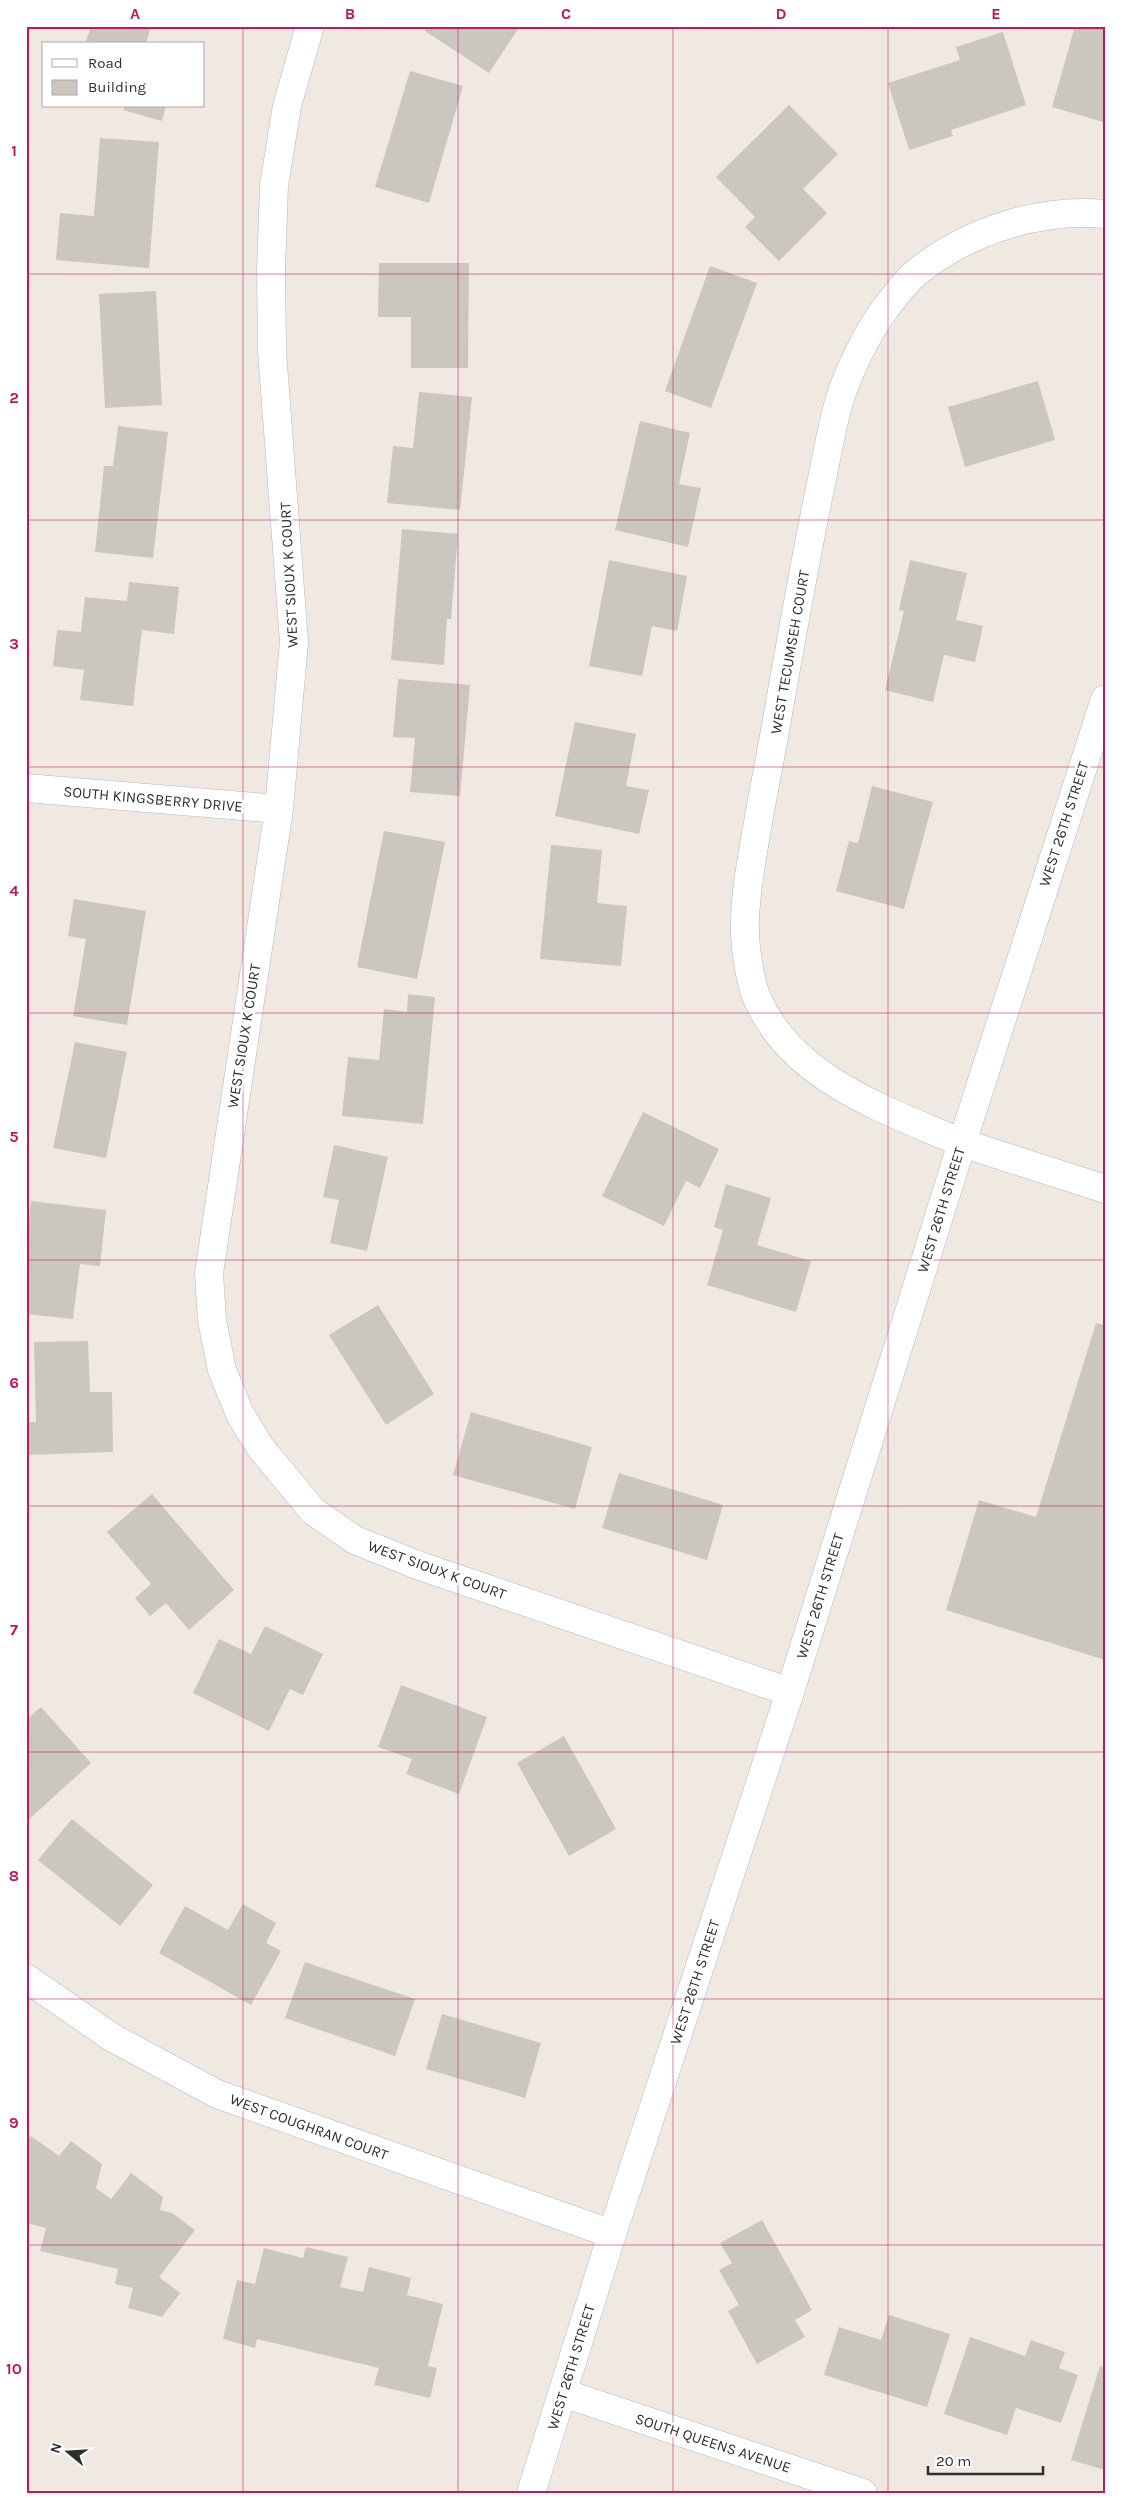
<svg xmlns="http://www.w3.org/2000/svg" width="1131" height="2519" viewBox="0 0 1131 2519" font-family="Karla,sans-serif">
<rect width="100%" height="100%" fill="#efe9e1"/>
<!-- building -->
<path fill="#cbc7bf" d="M91 26H151L146 44H85Z
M428 26H520L489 73 425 31Z
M1075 26H1105L1103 122 1052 107Z
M1003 32 1026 105 951 130 953 136 909 150 888 83 960 60 956 47Z
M410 71 463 86 429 203 375 187Z
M789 105 838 154 803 189 827 213 779 261 745 227 755 217 716 177Z
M125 106H166L162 121 123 110Z
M100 138 159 142 149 268 56 260 60 213 94 216Z
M379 263H469L468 368H411V317H378Z
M710 266 757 283 711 408 665 391Z
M156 291 162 405 105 408 99 294Z
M1038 381 1055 440 965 467 948 407Z
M419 392 472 397 460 510 387 503 393 446 413 448Z
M640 421 690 433 679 484 701 488 688 547 615 530Z
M118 426 168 432 153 558 95 552 104 466H113Z
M402 529 458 534 451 619H447L444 665 391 660Z
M609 560 687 576 677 631 652 626 642 676 589 666Z
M910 560 967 573 956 620 983 626 975 662 944 655 933 702 885 690 904 611 899 610Z
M129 582 179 587 174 634 142 630 133 706 80 700 84 670 53 666 57 630 81 632 85 597 127 601Z
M398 679 470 685 460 796 410 792 415 738 393 737Z
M575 722 636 734 626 786 649 790 639 834 555 816Z
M872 786 933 802 904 909 836 891 849 841 858 843Z
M384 831 445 842 417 979 357 967Z
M551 845 602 850 597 903 627 906 621 966 540 959Z
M74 899 146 911 127 1025 73 1016 86 939 68 936Z
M408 994 435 997 423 1124 342 1116 348 1057 379 1060 384 1009 407 1012Z
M75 1042 127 1052 106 1158 53 1148Z
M643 1112 719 1149 700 1188 686 1181 664 1226 602 1196Z
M334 1145 388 1157 367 1251 330 1243 339 1200 323 1197Z
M726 1184 771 1198 757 1245 811 1261 796 1312 707 1285 723 1230 714 1227Z
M31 1201 106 1210 100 1266 80 1264 73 1319 26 1314V1243Z
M378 1305 434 1394 386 1425 329 1335Z
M1096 1323 1105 1325V1660L946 1610 979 1500 1036 1517Z
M88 1341 90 1392H112L113 1452 26 1455V1422H36L34 1342Z
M471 1412 592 1447 575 1509 453 1475Z
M619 1473 723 1505 707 1560 602 1528Z
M152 1494 234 1590 189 1630 166 1603 150 1616 135 1598 151 1584 107 1532Z
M265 1626 323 1654 303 1695 290 1689 269 1731 193 1693 219 1639 251 1654Z
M401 1685 487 1717 459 1794 406 1774 412 1759 378 1747Z
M41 1707 91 1763 27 1821 26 1720Z
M564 1736 616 1829 569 1856 517 1763Z
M72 1819 153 1885 120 1926 38 1860Z
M243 1904 276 1923 266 1943 281 1951 251 2005 159 1953 185 1906 228 1930Z
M305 1962 415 1999 395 2056 285 2018Z
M442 2014 541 2043 525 2098 426 2069Z
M31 2136 59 2156 71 2141 102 2164 96 2188 111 2199 131 2173 163 2197 160 2210 172 2213 195 2230 159 2277 180 2293 162 2317 128 2308 133 2288 115 2284 118 2269 40 2251 46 2228 30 2224 26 2229V2142Z
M762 2220 812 2310 795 2320 805 2337 757 2364 728 2311 739 2305 719 2270 732 2263 720 2243Z
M306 2247 348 2257 340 2287 363 2292 369 2267 411 2278 407 2295 443 2304 428 2366 437 2368 430 2398 374 2385 379 2368 257 2339 255 2348 223 2339 237 2280 255 2284 264 2248 303 2258Z
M889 2315 950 2334 927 2407 824 2375 839 2327 881 2340Z
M970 2337 1025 2356 1031 2340 1065 2352 1059 2368 1078 2375 1061 2423 1016 2408 1007 2435 944 2414Z
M1100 2366 1105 2367V2470L1071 2460Z"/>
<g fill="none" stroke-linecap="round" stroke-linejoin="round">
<!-- minor casing -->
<g stroke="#b4b7c1" stroke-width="29">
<path id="minor" d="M310 26 287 106 274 185 271 270 272 351 294 642 279 809 209 1273 212 1320 222 1370 240 1414 260 1447 313 1511 355 1540 420 1566 790 1692
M26 788 279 809
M962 1143C887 1110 792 1080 757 998 749 979 744 941 745 920 746 884 754 847 760 811 768 769 776 727 783 685 796 614 808 544 823 474 828 450 832 426 839 402 847 374 867 333 885 309 894 297 905 282 917 272 968 231 1039 208 1105 214
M26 1978 113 2038 217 2094 612 2234
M563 2393 863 2493"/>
</g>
<!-- tertiary casing -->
<g stroke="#b4b7c1" stroke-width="29">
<path id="tertiary" d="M962 1143 1105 1189"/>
</g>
<!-- secondary casing -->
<g stroke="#b4b7c1" stroke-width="29">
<path id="secondary" d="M531 2493 612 2234 790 1692 962 1143 1105 699"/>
</g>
<!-- minor -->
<use href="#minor" stroke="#fff" stroke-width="28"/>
<!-- tertiary -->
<use href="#tertiary" stroke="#fff" stroke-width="28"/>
<!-- secondary -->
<use href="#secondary" stroke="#fff" stroke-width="28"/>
</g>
<!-- grid -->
<path fill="none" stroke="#c2185b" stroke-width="1" stroke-opacity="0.55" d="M243 26V2493M458 26V2493M673 26V2493M888 26V2493M26 274H1105M26 520H1105M26 767H1105M26 1013H1105M26 1260H1105M26 1506H1105M26 1752H1105M26 1999H1105M26 2245H1105"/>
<g text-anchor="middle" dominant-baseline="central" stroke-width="5" stroke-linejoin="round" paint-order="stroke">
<!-- street labels -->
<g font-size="15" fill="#2e2e2e" stroke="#fff">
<text transform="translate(289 575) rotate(-93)">WEST SIOUX K COURT</text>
<text transform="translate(790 652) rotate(-80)">WEST TECUMSEH COURT</text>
<text transform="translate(153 799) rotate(5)">SOUTH KINGSBERRY DRIVE</text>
<text transform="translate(1064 824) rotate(-72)">WEST 26TH STREET</text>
<text transform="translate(244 1036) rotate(-81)">WEST SIOUX K COURT</text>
<text transform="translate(941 1210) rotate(-73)">WEST 26TH STREET</text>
<text transform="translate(437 1570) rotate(20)">WEST SIOUX K COURT</text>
<text transform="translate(820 1596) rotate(-73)">WEST 26TH STREET</text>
<text transform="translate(695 1982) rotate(-72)">WEST 26TH STREET</text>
<text transform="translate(309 2127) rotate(20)">WEST COUGHRAN COURT</text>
<text transform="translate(571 2367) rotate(-73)">WEST 26TH STREET</text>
<text transform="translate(713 2443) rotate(18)">SOUTH QUEENS AVENUE</text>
</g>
</g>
<!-- border -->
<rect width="1131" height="2519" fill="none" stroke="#ffffff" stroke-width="55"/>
<!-- legend -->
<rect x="42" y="42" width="162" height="65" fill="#ffffff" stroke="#ababab"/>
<rect x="52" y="59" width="25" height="8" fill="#ffffff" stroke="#ababab"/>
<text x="88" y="68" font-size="15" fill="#2e2e2e">Road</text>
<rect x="52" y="80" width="25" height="15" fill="#cbc7bf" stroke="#ababab"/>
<text x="88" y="92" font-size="15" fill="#2e2e2e">Building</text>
<!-- north arrow -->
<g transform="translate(68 2452) rotate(288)" stroke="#ffffff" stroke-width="4" paint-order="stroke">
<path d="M0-4L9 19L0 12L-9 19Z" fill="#2e2e2e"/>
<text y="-8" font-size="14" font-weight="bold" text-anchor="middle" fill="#2e2e2e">N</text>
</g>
<!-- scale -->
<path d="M928 2466v8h115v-8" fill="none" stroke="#2e2e2e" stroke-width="2.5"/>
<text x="936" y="2466" font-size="15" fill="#2e2e2e" stroke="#ffffff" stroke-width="4" paint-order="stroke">20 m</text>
<rect x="28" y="28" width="1076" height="2464" fill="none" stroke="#c2185b" stroke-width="2"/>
<g font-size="16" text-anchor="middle" font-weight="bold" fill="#c2185b">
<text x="135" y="19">A</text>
<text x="350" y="19">B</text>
<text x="566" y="19">C</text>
<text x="781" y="19">D</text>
<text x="996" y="19">E</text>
<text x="14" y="156">1</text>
<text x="14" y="403">2</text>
<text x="14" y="649">3</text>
<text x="14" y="896">4</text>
<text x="14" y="1142">5</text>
<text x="14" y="1388">6</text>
<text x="14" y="1635">7</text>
<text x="14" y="1881">8</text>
<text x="14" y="2128">9</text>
<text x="14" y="2374">10</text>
</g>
</svg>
